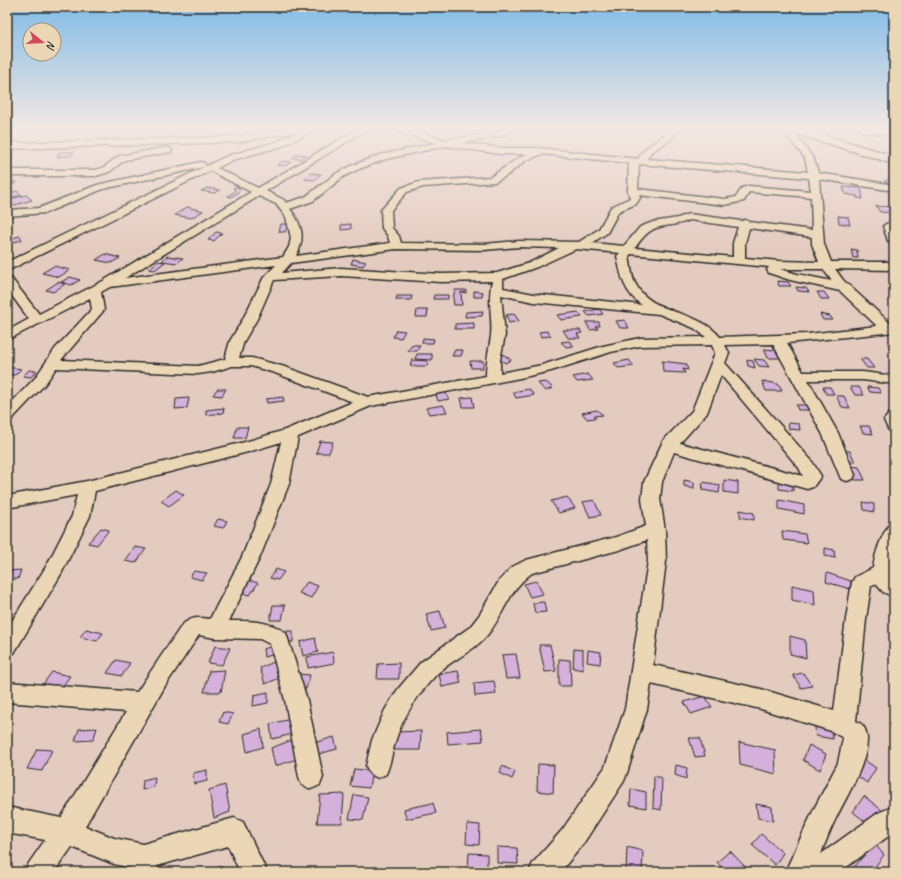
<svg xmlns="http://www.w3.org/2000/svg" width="901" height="879" viewBox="0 0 901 879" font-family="Caveat,sans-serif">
<rect width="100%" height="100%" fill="#e4cbc0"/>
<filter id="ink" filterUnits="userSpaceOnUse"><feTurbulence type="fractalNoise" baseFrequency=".025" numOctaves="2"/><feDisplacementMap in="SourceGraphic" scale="8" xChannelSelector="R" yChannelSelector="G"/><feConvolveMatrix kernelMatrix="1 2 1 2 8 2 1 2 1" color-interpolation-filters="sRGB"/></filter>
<g filter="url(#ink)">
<!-- building -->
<path fill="#d4b0da" stroke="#2b2b2b" d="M60 152H74L71 156 57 157Z
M297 154 306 155 301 159 292 158Z
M283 161 291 162 285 166 277 165Z
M311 173 321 174 314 180 304 179Z
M9 177 16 183 7 185V178Z
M887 179 894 180V186L886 184 887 182H884Z
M238 187 240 190 237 193 231 197 228 196 234 192 235 190 233 188Z
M843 187 861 188 863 199 857 198V196L845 194Z
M207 188 220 190 215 193 201 191Z
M17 191 22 195 7 199V194Z
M26 195 32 200 9 207 7 205V200Z
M876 206 894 207V213L880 212Z
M187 207 203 211 191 218 175 215Z
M838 216 848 217 850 225 839 223Z
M281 224H288L285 232H279Z
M351 224V229L341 230V225Z
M216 232 222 233 214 241 208 240Z
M20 236 22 240 11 243 8 239Z
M851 249 857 250 858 258H853Z
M105 254 120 258 111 263 96 260Z
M167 256 183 258 177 263 162 261Z
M353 259 366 262 363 266 351 264Z
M158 261 165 262 155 270 149 269Z
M54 266 70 270 59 277 42 273Z
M70 277 80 280 71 285 61 282Z
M777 281 788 282 791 286H779Z
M58 282 65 284 53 292 46 290Z
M796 287 806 288 809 292 798 291Z
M455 290H466V293L461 292 462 305H454L453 298Z
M474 291 483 292 482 297H474Z
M817 292H824L829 299H821Z
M434 295H448V299H433Z
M397 296H412L411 300H396Z
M599 309 603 314 589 316 585 312Z
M417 310H428L427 317H416Z
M483 311 482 316 465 317 466 312Z
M578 312 582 317 561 320 557 315Z
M514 314 519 321 509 323 506 315Z
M820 314 830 316 833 320H823Z
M625 320 629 328H620L616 321Z
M586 322H599L600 326H596L598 329 590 330Z
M474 323V329H455V324Z
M396 330 405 331 401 338 393 337Z
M563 330H580L582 333 577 334 580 338H568Z
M547 331 551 336 541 337 539 332Z
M423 338 434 339 433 343H422Z
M569 341 574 346 566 347 561 342Z
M412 345H420L417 351H408Z
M764 349 776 350 782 358H768Z
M455 350H463L461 356H452Z
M417 354H432V360L415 359Z
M503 354 511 360 505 363 498 358Z
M754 359 764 360 769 367 759 366Z
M860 359H867L874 368H867Z
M412 360 428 361 427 366H410Z
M629 360 634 366 618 368 614 363Z
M747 360 753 361 755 368 748 366Z
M470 361H483V368H471Z
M662 361 686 364 688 370 683 369 685 373 663 372Z
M7 367 21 369 15 375 7 374Z
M29 370 37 371 31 377 23 376Z
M588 374 593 380 577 382 573 377Z
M762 381 778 384 782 391H766Z
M546 382 553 388 545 391 538 383Z
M823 387H830L834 394H826Z
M850 387H859L864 395H855Z
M867 387 878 388 881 393 870 392Z
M217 389H226L222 396 213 395Z
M529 389 534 395 516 398 513 392Z
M444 390 449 399 438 401 435 392Z
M836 396H844L850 408 842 407Z
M283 397 284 401 267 403 266 399Z
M472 397 474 407H463L461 398Z
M189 398 187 408 175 409 176 399Z
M443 405 447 412 429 414 426 408Z
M796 405H809L812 410H798Z
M224 408 223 413 206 415V410Z
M597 410 603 415 594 416 596 418 587 419 582 413Z
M788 423 799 424 800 430 789 429Z
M860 426H869L873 434 863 433Z
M237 427H248L245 438H234Z
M320 441 333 442 329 453H316Z
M840 451H850L855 462 844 461Z
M849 466 859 467 865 480H855Z
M684 480 694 482V489L684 486Z
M724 480 738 482V494L724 492Z
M779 481 793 483V491L779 489Z
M703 482 720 485 719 493 702 490Z
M176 490 184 495 169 506 161 501Z
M567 497 575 508 559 513 551 501Z
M594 500 601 515 590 517 583 502Z
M779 500 804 505V514L779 509Z
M863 502 874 504V512L864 510Z
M740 510 754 513V520L740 517Z
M218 519 227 521 223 528 214 526Z
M101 528 109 530 97 545 88 543Z
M782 531 805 534 807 543 783 540Z
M135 547 146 549 136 563 125 561Z
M825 548 834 550 835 558 825 556Z
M276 569 284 572 278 580 270 578Z
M21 570 18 579H7L9 571Z
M194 571 207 573 202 580 190 577Z
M827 573 851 581 850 589 826 582Z
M248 580 258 583 250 595 240 593Z
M536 581 543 594 530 597 524 584Z
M307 582 318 586 311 598 299 593Z
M792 585 814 590 815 605 792 600Z
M544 602 546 612 535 613 533 603Z
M273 605H285L282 620H270Z
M440 611 445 628 431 631 426 614Z
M86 629 103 633 97 641 80 637Z
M285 631H293V642H284Z
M790 636 805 640 806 658 790 654Z
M315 638 318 652 303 656 300 642Z
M539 645H550L556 671 545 672Z
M215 646 230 648 222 665 208 663Z
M274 646 276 654 264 657 263 649Z
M574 649 583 650V670L573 668Z
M588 650 601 652 600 664 587 662Z
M333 652 334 663 308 668 307 657Z
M516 654 520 678 506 679 502 655Z
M559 659 570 660 571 686H559Z
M116 660 130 663 122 676 107 673Z
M274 662 280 678 265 684 260 668Z
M399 663V679H377L378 664Z
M225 670 221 692H204L209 671Z
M458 671 461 683 442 687 439 674Z
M52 672 70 676 61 688 43 684Z
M803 673 812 686 801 688 793 675Z
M297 674 310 675 306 689 293 688Z
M494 681 496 694 475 696 474 683Z
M268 692V703L253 706 254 695Z
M705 696 712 707 691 714 684 702Z
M223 712 233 714 228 724 219 722Z
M295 718 297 733 272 739 270 724Z
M814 720 831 723 833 739 816 736Z
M97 728 93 740 75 741 79 729Z
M261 729 263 747 247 752 244 734Z
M481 729 483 741 448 744 447 732Z
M421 731 420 750H394L395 732Z
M334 737 337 749 312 756 310 744Z
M689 738H700L705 756 695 757Z
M292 740 297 759 275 766 271 748Z
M739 742 775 750 776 774 740 765Z
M809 745 826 754 820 770 803 760Z
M37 749 52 750 42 771 27 769Z
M860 757 876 768 867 783 852 772Z
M538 764 554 765 553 793 537 791Z
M676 765 687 768 686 779 675 775Z
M502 766 515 772 512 779 500 773Z
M354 769 372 771 369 788 350 786Z
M207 770V781L194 784 193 773Z
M654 776 662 778 661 810 653 808Z
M155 777 154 787 142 790 143 780Z
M225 785 230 812 214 818 209 790Z
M631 789 646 792V808L630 805Z
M344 794 342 823H317L320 795Z
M354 795 368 797 363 820 349 819Z
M864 796 883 811 872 827 853 812Z
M433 803 436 813 406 819 404 809Z
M756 804 772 807 773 821 758 818Z
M467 824 480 825 479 845 466 844Z
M761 834 783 853 775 865 752 845Z
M874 843 884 855 871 872H853L851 871Z
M497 847 517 848 518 864 497 863Z
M627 847 643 851 642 872H626Z
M730 851 750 872H726L717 862Z
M469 853 487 854V869L468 868Z
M221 865 225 872H211Z"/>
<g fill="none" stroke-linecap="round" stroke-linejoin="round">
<!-- street casing -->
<g stroke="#2b2b2b" stroke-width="3">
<path id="street" d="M284 128H304L300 131 239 142 7 149V143L222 137 239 136Z
M307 128H319L282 146 233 160 217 168 258 188 359 128H370L266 191 284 200 286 203 305 197 337 173 353 165 380 155 435 143 388 128H403L446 140 497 132 506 128H518L502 136 462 143 500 148H538L638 159C645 144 661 141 670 128H679L670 140 651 152 647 159 808 172 805 158 790 140 787 128H795C800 148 815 152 818 173L894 185V191L819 179 824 244 831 262H894V270L835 269 843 280 891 324H894V332L787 343 803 372H863L894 376V384L863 380H808L838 433 855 475 853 479 847 481 841 479 822 433 773 344 725 345 729 353 725 363 811 460 821 476 813 487 807 489 674 452 662 482 660 499 665 530 666 561 653 665 761 689 834 711 846 619 852 582 855 577 873 568C875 554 880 539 888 526L894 524V557L892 569 894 579V597L883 592 876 584 871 586 866 619 856 721C858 722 862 724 863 726 878 745 847 796 838 814 831 827 826 841 821 854L878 813 894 806V832L840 872H785L815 807 838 763 843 738 831 731 761 709 651 684 647 709 627 773 624 781 581 847 560 872H529L533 863 563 829 605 767 625 709 648 561 647 540 619 550 532 573C510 588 504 614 488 634 474 652 452 659 436 675 419 693 403 716 396 739 392 751 391 763 386 774L378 778 370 774 366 766 372 740 385 710 398 689 421 662 470 627 480 614 499 581 512 567 526 560 616 537 646 526 642 499 644 482 663 441 692 411 715 353 712 345 640 346 611 352 551 371 520 378 371 406 298 437 289 484 260 557 229 621C249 621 270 620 286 633L307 700 323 777 320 785 311 789 302 785 299 777 285 700 270 644 260 639 215 638 199 635 165 686 85 826 114 838 143 844 234 818 243 822 267 872H240L228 846 157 866 158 872H132L131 868 114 864 72 847 54 872H25L29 863 45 840 7 833V807L61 818 126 712 7 702V682L137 692 182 625C191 617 198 617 210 619L242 557 271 484 281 442 248 452 95 491 90 516 61 574 14 653 7 656V629L47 565 72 516 77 495 7 508V496L87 481 245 442 285 430 353 402 275 373 251 366H232L212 372 198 374 56 368 45 384 12 419 7 421V407L35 378 55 349 92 309 90 298 7 340V331L29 319 7 289V277L11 278 39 314 103 281 251 192 210 171 7 271V262L204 167 103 189 45 213 7 216V210L39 208 97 185 201 162 204 163 206 165 204 167 227 156 276 142ZM446 146 500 154H528C514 159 503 170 490 177L419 182 401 188 381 210 382 228 388 236 390 243 296 256C306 238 302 224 290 209L313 201 343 177 359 169 386 159ZM542 154 629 163 628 191 630 198 611 207 599 229 579 242 519 241 484 244 401 243 399 236 392 228 391 210 407 192 423 187 495 182 506 176 525 161ZM639 164 809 178 811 191 749 186 742 188 736 197 725 199 638 189ZM749 192 811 197 812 230 750 222 745 220 741 221 689 214 678 218 653 222 640 227 624 246 592 243 607 233 619 211 636 204 640 198 639 195 725 205 744 201ZM259 196 276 204 286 217 291 238 289 247 283 257 125 278ZM690 220 738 227 733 243V257L635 248C655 218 663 231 690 220ZM749 228 812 237V244L819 262 780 261 745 258V243ZM519 247 559 248 529 263 497 273 441 274 341 268 282 273 291 263 396 249 484 250ZM576 249 620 253 617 256C621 276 624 293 642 305L534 294 503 288V279L537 267ZM631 254 769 267 767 270 769 273 790 280 840 291 877 326 808 334 720 337C699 309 651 316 635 283 631 275 631 265 629 256ZM276 265 264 277 243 319 230 341 225 359 198 366 61 360 104 310 101 292 110 287ZM780 269H823L832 281 797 274ZM341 276 441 282 492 281C487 302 493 317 491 336 489 350 486 362 486 376L368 397 285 367 252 358H239L244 341 257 319 274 280ZM501 295 534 302 659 314 694 328 706 337 640 338 603 346 542 365 500 373V360L505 335ZM721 375 799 468 803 476 680 443 707 413Z
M858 128H880L894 130V136L862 131Z
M168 147 172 150 171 152 125 160 109 172 96 176H7V170H95L103 168 119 156Z
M888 223 892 224 894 228V242L888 241 883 226Z
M894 412V431L888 429 884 420 889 414Z"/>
</g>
<!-- secondary casing -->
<g stroke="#2b2b2b" stroke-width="3">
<path id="secondary" d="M782 128H801L894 156V164L784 130Z"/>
</g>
<!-- street -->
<use href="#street" fill="#ebd7b5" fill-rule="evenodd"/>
<!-- secondary -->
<use href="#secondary" fill="#ebd7b5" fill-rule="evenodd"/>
</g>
</g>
<!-- sky -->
<linearGradient id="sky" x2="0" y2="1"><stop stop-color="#81bce8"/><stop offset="0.51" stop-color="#f3e8e3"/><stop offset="1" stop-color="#f3e8e3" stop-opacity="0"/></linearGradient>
<rect width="901" height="251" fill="url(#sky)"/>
<!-- margin -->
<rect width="901" height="879" fill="none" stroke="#ebd7b5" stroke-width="24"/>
<rect x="12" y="12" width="877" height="855" fill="none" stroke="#2b2b2b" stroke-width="1.5" filter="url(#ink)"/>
<!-- north arrow -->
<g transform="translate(42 42) rotate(108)"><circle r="19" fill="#ebd7b5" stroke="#9e927e"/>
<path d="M0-3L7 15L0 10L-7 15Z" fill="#d1495b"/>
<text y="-6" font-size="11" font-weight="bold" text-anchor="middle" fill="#2b2b2b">N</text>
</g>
</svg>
